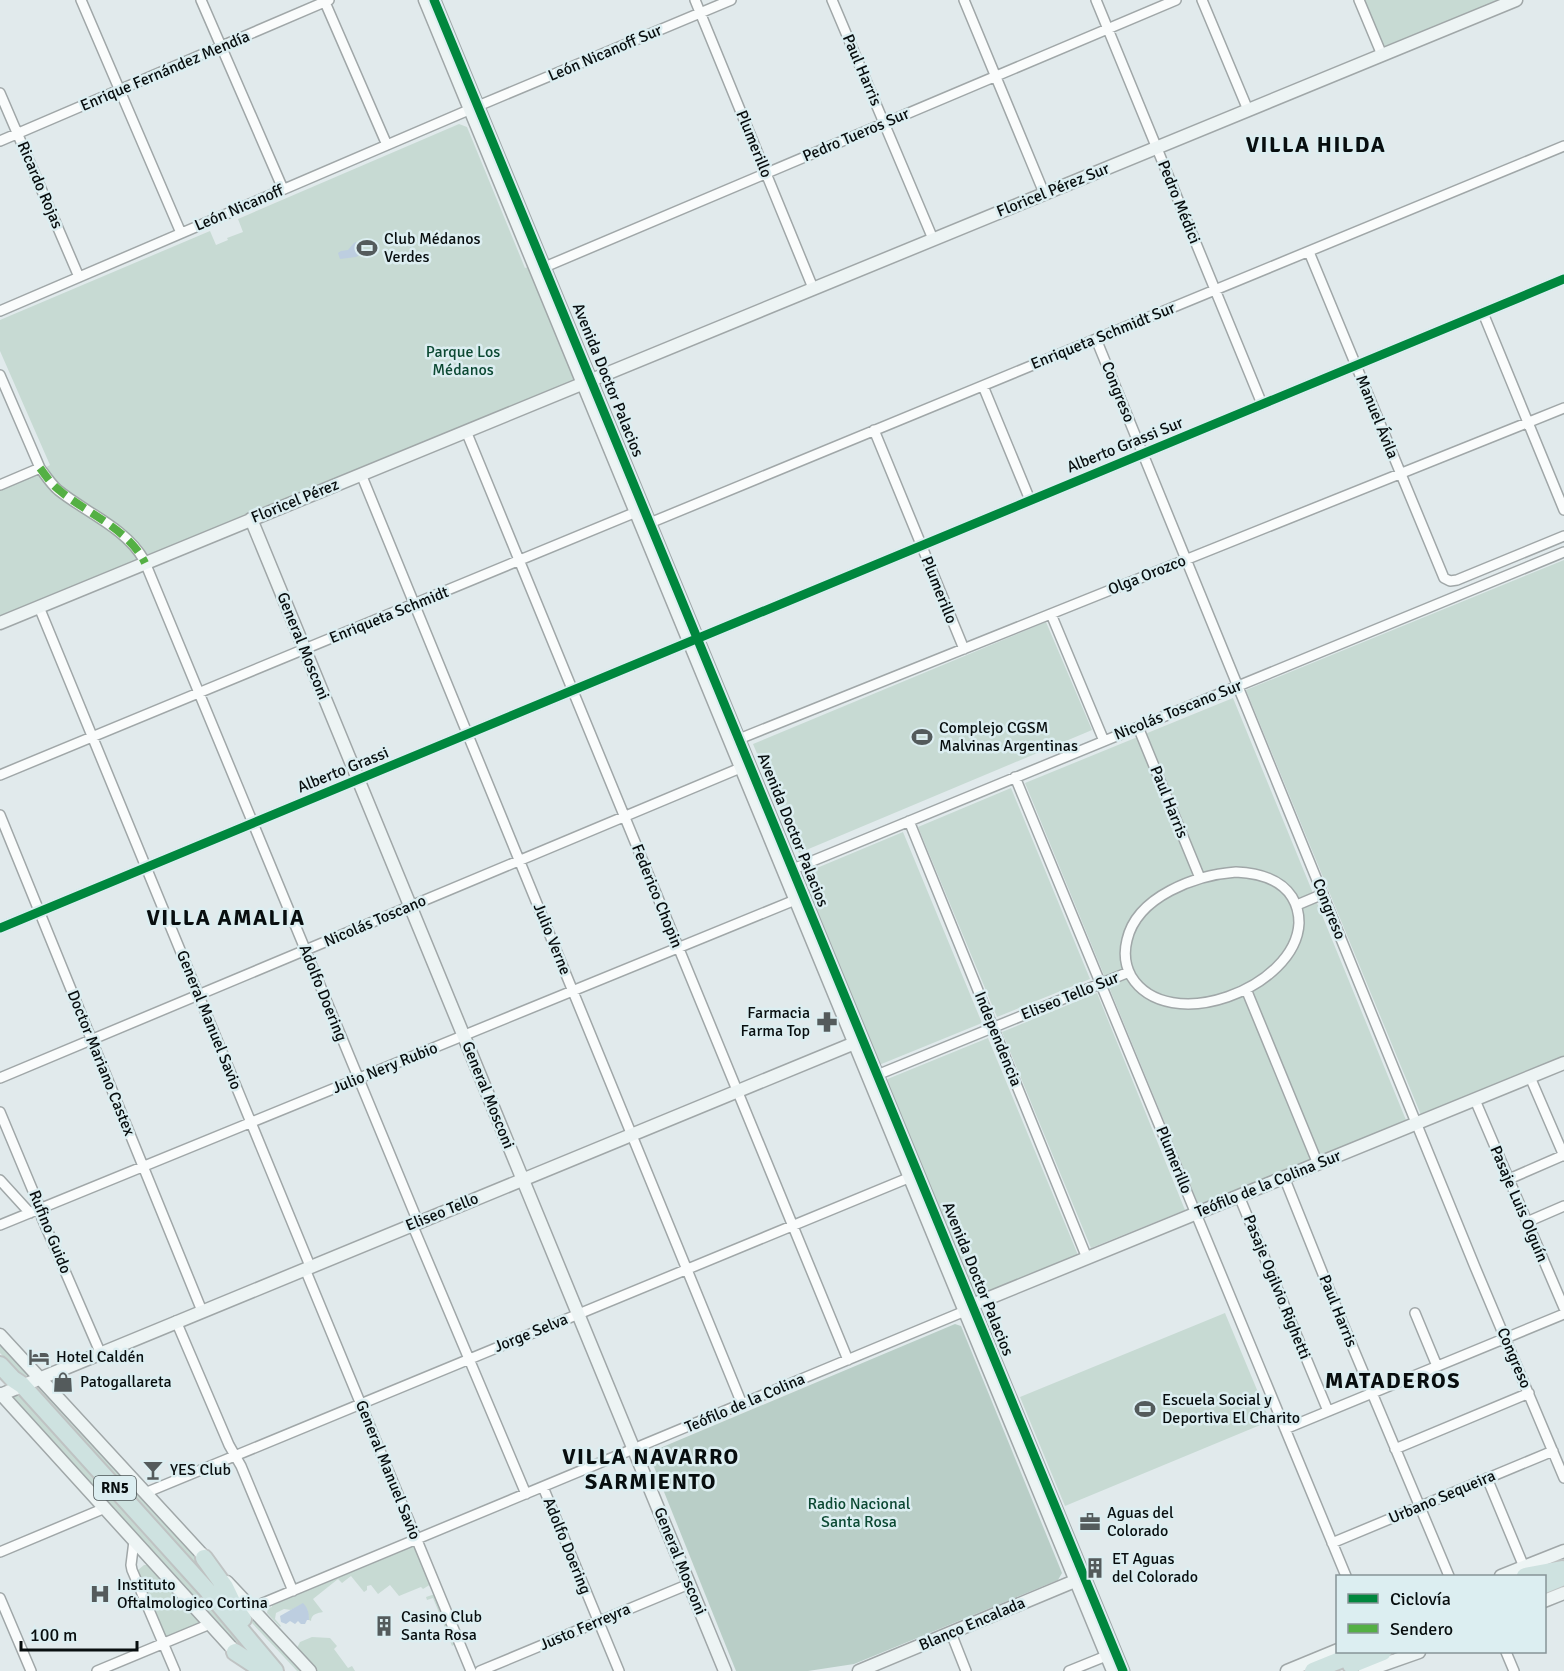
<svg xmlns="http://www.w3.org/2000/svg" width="1564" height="1671" viewBox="0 0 1564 1671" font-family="Signika,sans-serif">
<rect width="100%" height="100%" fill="#e1eaec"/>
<!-- green -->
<path fill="#c7dad3" d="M1363 0H1505L1384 50Z
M459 124 467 127 525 268 528 267 573 374V381L0 618V488L34 474 50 465 0 351V320L210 231 216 245 228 240 227 238 243 232 238 219Z
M1564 560V1057L1421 1115 1246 690Z
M1046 622 1092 730 799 853 753 744Z
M1233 698 1406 1120 1199 1206 1025 783Z
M1011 788 1090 979 997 1017 918 827Z
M903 832 982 1023 879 1065 800 875Z
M1097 993 1185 1210 1091 1248 1002 1032Z
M988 1038 1078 1255 975 1298 885 1080Z
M1225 1313 1270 1421 1065 1506 1020 1397Z
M0 1341 29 1374 26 1378 22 1377 0 1353Z
M37 1384 216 1577 230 1602 34 1390 33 1387Z
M14 1393 19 1394 264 1665 235 1645 12 1399V1396Z
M411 1546 416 1548 431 1584 423 1589 421 1587 399 1596 390 1585 378 1594 371 1585 367 1586V1590L364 1592 351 1576 342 1583 338 1579 313 1599 323 1612C318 1613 311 1614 311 1621L309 1620 307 1609 303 1604 291 1610 284 1609 276 1613 275 1619 281 1626 280 1627 267 1613 268 1608 272 1607 271 1604Z
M144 1565H148L199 1620 198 1624 168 1637 165 1635 138 1574V1570Z
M435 1594 455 1644 452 1646 443 1623 437 1624 435 1618 440 1615 433 1598 427 1600 426 1597Z
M243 1607 304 1671H297C278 1650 258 1630 239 1609Z
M312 1637 330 1638 337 1646 334 1649 348 1668 352 1666 355 1671H316L297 1648 300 1642Z"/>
<!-- forest -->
<path fill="#b9cec7" d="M955 1324 961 1326 1062 1573 1058 1580 854 1664 808 1671H736L650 1457 653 1451Z"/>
<!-- water -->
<path fill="#bdcee0" d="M356 242C362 244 363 247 364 253L356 257 340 259 338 253 341 251 348 250 354 243Z
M303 1603C308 1608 309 1613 309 1620H307L305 1624H301L298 1621 295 1624 290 1621 286 1624 281 1622 280 1616Z"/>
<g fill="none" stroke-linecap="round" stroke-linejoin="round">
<!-- street casing -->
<g stroke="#a0a7a8" stroke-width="12">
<path id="street" d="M81 0 181 233
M201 0 283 189
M324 0 387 145
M695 0 813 288
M832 0 933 239
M964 0 1044 193
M1096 0 1262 404
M1202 0 1248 110
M1359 0 1382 55
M0 93 79 277
M0 141 329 0
M1309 252 1444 578 1450 581 1457 580 1564 536
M540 269 1176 0
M0 311 478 106 731 0
M1483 313 1564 510
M1096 339 1475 1267 1564 1478
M0 375 40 468C46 476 51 484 58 490 85 512 126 528 144 560L418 1222
M983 386 1030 500
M874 430 964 649
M466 431 848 1360
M361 474 742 1404
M0 485 40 468
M645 525 1564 146
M39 607 310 1266
M1051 614 1104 741
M1138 727 1200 878
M734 741 1564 408
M0 775 641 510
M1015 777 1346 1576
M0 815 202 1311
M909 821 1087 1258
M793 869 1564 552
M1236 872C1258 873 1280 878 1292 897 1297 905 1299 913 1299 923 1296 988 1168 1037 1131 976 1125 965 1124 952 1127 940 1137 896 1196 875 1236 872Z
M1297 905 1323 894
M0 928 1564 279
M1246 989 1318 1164
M877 1075 1129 972
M1530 1077 1564 1156
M0 1078 745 766
M1475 1100 1564 1308
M0 1112 38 1203 42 1218 100 1352
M1284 1177 1343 1324 1449 1576
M1509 1179 1564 1155
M0 1180 30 1213
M1239 1196 1328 1411
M1527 1222 1564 1206
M412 1224 526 1494
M0 1225 800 898
M305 1269 471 1671
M1415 1313 1437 1366
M176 1321 229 1445 241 1466 293 1591
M1285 1429 1564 1314
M1395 1449 1529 1393
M1487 1478 1524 1567
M543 1487 619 1671
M145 1493 913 1176
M134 1541 131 1565 132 1570 175 1671
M1332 1543 1553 1451
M0 1552 105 1508
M0 1598 31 1671
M251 1608 965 1311 968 1308
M951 1633 966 1671
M1506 1652 1514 1671
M97 1671 210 1624
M480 1671 689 1584
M1069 1671 1111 1654"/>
</g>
<!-- secondary casing -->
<g stroke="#a0a7a8" stroke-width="15">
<path id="secondary" d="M425 0 1113 1671
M434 0 1123 1671
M251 519 725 1671
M0 623 1516 0
M972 1305 1564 1063
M0 1335 209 1562
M1 1394 240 1657
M0 1395 862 1040
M1501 1576 1564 1551
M227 1582 310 1671
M1544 1601 1564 1593
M859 1671 1082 1578
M1287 1671 1338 1650
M1365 1671 1419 1652"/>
</g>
<!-- highway casing -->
<g stroke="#bfc3c3" stroke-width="20">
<path id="highway" d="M0 1365 13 1379 22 1385 208 1591 275 1671
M204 1558 225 1587 234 1606 243 1619
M1525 1576 1562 1569
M1544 1585 1564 1577
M235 1652 264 1671
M1351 1665 1383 1652
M1313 1671 1360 1652"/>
</g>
<!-- street -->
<use href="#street" stroke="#fafcfc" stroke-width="9"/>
<!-- secondary -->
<use href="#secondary" stroke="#edf4f4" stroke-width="12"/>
<!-- highway -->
<use href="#highway" stroke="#cee2e0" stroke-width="16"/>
<!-- quiet -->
<path stroke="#54b044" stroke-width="8" stroke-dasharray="15 8" stroke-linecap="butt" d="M40 468C46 476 51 484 59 490 86 513 129 529 145 563"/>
<!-- cycleway casing -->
<g stroke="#dceef1" stroke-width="13">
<path id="cycleway" d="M434 0 1123 1671
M0 928 1564 279"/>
</g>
<!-- cycleway -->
<use href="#cycleway" stroke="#00873e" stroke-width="9"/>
</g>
<!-- icons -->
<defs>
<g id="stadium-bare" transform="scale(1.62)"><path d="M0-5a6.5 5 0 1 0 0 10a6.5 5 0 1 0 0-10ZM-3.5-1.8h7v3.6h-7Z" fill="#545b5c" stroke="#dceef1" stroke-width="2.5" paint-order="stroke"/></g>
<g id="pharmacy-bare" transform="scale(1.62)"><path d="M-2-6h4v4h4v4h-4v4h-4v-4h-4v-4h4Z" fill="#545b5c" stroke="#dceef1" stroke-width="2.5" paint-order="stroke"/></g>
<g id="hotel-bare" transform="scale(1.62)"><path d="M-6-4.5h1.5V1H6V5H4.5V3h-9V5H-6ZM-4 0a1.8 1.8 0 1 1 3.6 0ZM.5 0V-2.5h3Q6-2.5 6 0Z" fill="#545b5c" stroke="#dceef1" stroke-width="2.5" paint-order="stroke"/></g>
<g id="shop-bare" transform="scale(1.62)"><path d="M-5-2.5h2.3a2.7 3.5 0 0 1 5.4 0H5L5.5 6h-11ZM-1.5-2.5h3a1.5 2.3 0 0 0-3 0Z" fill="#545b5c" stroke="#dceef1" stroke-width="2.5" paint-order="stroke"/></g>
<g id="bar-bare" transform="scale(1.62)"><path d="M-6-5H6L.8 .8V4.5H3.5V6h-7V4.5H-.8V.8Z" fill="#545b5c" stroke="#dceef1" stroke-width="2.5" paint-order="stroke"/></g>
<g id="office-bare" transform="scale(1.62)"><path d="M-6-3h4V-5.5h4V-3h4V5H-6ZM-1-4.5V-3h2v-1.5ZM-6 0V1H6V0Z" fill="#545b5c" stroke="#dceef1" stroke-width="2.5" paint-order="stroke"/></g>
<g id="building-bare" transform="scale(1.62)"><path d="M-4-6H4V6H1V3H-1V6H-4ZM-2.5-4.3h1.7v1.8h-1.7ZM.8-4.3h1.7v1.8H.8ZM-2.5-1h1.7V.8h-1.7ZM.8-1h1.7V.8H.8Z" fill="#545b5c" stroke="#dceef1" stroke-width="2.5" paint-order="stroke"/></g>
<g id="hospital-bare" transform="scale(1.62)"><path d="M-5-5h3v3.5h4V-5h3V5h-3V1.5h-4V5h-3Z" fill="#545b5c" stroke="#dceef1" stroke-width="2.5" paint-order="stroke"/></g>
</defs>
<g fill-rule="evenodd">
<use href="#stadium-bare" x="367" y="248"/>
<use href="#stadium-bare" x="922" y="737"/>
<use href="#pharmacy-bare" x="827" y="1022"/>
<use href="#hotel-bare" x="39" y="1357"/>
<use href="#shop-bare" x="63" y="1382"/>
<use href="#stadium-bare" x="1145" y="1409"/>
<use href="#bar-bare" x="153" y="1470"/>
<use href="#office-bare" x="1090" y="1522"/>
<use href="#building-bare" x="1095" y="1568"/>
<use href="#hospital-bare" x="100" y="1594"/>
<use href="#building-bare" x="384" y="1626"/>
</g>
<g text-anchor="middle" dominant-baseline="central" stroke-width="5" stroke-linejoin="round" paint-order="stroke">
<!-- shield labels -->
<rect fill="#dceef1" stroke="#485153" stroke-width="1.5" x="94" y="1476" width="42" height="24" rx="4.5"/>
<g font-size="15" font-weight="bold" fill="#080e0f">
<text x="115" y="1488">RN5</text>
</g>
<!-- street labels -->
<g font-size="16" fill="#080e0f" stroke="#dceef1">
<text transform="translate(605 53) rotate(-23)">León Nicanoff Sur</text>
<text transform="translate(862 70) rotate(67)">Paul Harris</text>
<text transform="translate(165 71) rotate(-23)">Enrique Fernández Mendía</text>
<text transform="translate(856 135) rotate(-23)">Pedro Tueros Sur</text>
<text transform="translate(754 144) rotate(68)">Plumerillo</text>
<text transform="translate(40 185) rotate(67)">Ricardo Rojas</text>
<text transform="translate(1053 190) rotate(-22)">Floricel Pérez Sur</text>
<text transform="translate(1179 202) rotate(68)">Pedro Médici</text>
<text transform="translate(239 208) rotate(-23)">León Nicanoff</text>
<text transform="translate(1103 336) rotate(-22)">Enriqueta Schmidt Sur</text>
<text transform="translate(608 380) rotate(68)">Avenida Doctor Palacios</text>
<text transform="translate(1118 392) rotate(68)">Congreso</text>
<text transform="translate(1377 417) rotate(68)">Manuel Ávila</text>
<text transform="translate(1125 445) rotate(-22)">Alberto Grassi Sur</text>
<text transform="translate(295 501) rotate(-22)">Floricel Pérez</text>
<text transform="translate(1147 575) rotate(-22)">Olga Orozco</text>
<text transform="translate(939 590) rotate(68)">Plumerillo</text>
<text transform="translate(389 615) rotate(-22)">Enriqueta Schmidt</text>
<text transform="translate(303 646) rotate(68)">General Mosconi</text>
<text transform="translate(1178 710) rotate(-22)">Nicolás Toscano Sur</text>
<text transform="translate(343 770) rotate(-22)">Alberto Grassi</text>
<text transform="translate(1169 802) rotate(68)">Paul Harris</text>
<text transform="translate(793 830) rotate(68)">Avenida Doctor Palacios</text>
<text transform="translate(657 896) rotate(68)">Federico Chopin</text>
<text transform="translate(1329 909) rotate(68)">Congreso</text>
<text transform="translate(375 921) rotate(-23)">Nicolás Toscano</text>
<text transform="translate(552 939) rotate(68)">Julio Verne</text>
<text transform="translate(323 993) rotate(68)">Adolfo Doering</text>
<text transform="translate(1070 996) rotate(-22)">Eliseo Tello Sur</text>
<text transform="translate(209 1020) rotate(68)">General Manuel Savio</text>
<text transform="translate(998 1039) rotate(68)">Independencia</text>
<text transform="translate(101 1063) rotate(68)">Doctor Mariano Castex</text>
<text transform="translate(385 1068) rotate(-22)">Julio Nery Rubio</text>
<text transform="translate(488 1095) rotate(68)">General Mosconi</text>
<text transform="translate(1174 1160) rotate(68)">Plumerillo</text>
<text transform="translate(1268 1184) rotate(-22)">Teófilo de la Colina Sur</text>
<text transform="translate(1519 1204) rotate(67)">Pasaje Luis Olguín</text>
<text transform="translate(442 1212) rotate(-22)">Eliseo Tello</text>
<text transform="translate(50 1232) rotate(68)">Rufino Guido</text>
<text transform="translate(978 1279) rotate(68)">Avenida Doctor Palacios</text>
<text transform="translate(1277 1287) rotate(68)">Pasaje Ogilvio Righetti</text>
<text transform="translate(1338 1311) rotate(68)">Paul Harris</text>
<text transform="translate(531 1333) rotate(-22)">Jorge Selva</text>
<text transform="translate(1514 1358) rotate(67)">Congreso</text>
<text transform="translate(745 1403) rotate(-23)">Teófilo de la Colina</text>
<text transform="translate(388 1470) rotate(68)">General Manuel Savio</text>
<text transform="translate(1442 1497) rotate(-23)">Urbano Sequeira</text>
<text transform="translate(567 1546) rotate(68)">Adolfo Doering</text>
<text transform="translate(680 1561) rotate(68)">General Mosconi</text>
<text transform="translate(972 1624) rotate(-23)">Blanco Encalada</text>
<text transform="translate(585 1627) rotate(-23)">Justo Ferreyra</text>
</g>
<!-- poi labels -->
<g font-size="16" fill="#080e0f" stroke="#dceef1" text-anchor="start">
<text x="384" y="239">Club Médanos<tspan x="384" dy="18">Verdes</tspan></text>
<text x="939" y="728">Complejo CGSM<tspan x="939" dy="18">Malvinas Argentinas</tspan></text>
<text x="810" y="1013" text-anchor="end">Farmacia<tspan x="810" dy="18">Farma Top</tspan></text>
<text x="56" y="1357">Hotel Caldén</text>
<text x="80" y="1382">Patogallareta</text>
<text x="1162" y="1400">Escuela Social y<tspan x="1162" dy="18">Deportiva El Charito</tspan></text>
<text x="170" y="1470">YES Club</text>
<text x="1107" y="1513">Aguas del<tspan x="1107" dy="18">Colorado</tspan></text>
<text x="1112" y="1559">ET Aguas<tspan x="1112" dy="18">del Colorado</tspan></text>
<text x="117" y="1585">Instituto<tspan x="117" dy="18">Oftalmologico Cortina</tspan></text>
<text x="401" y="1617">Casino Club<tspan x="401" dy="18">Santa Rosa</tspan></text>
</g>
<!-- park labels -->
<g font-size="16" fill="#0c4933" stroke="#dceef1">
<text x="463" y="352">Parque Los<tspan x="463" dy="18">Médanos</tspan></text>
<text x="859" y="1504">Radio Nacional<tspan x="859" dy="18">Santa Rosa</tspan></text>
</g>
<!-- district labels -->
<g font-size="22" font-weight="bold" letter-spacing="1.5" fill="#080e0f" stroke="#dceef1">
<text x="1316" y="144">VILLA HILDA</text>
<text x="226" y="917">VILLA AMALIA</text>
<text x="1393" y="1380">MATADEROS</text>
<text x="651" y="1456">VILLA NAVARRO<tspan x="651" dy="25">SARMIENTO</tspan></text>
</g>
</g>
<!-- legend -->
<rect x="1336" y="1575" width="210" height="78" fill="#dceef1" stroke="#879497" stroke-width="1.5"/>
<rect x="1348" y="1594" width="30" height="9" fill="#00873e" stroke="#879497" stroke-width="1.5"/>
<text x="1390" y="1605" font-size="18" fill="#080e0f">Ciclovía</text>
<rect x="1348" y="1624" width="30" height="9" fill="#54b044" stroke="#879497" stroke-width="1.5"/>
<text x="1390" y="1635" font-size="18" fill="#080e0f">Sendero</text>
<!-- scale -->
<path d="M21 1641v9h116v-9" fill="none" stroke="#080e0f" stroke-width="3"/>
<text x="30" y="1641" font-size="18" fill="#080e0f" stroke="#dceef1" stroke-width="4.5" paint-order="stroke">100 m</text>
</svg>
